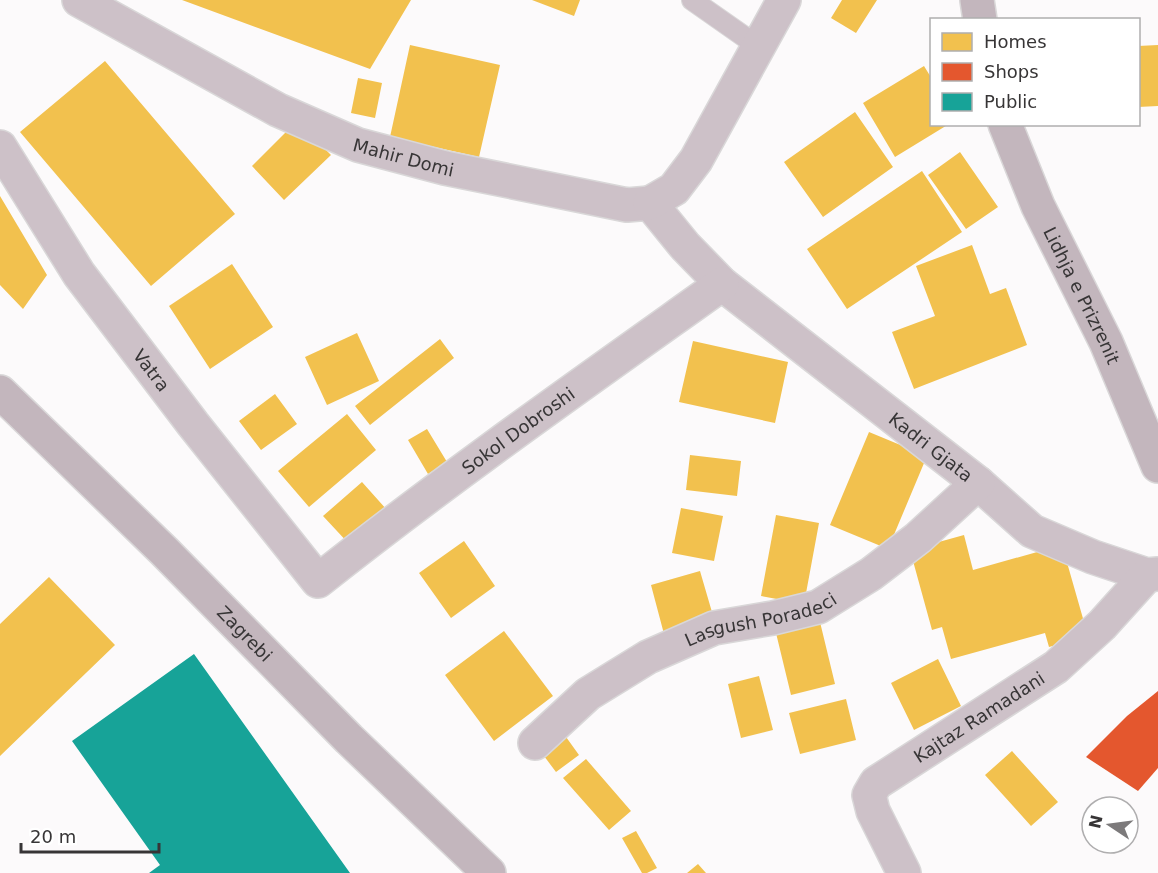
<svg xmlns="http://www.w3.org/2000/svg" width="1158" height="873" viewBox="0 0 1158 873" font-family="'DejaVu Sans',sans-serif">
<rect width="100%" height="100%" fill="#fcfafb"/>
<!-- homes -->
<path fill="#f2c14e" d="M182 0H411L370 69Z
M532 0H580L574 16Z
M842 0H877L856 33 831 18Z
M410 45 500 65 479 157 390 137Z
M1158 45V106L1138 107V46Z
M105 61 235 214 151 286 20 132Z
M924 66 932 79V124H949L895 157 863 103Z
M358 78 382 83 375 118 351 113Z
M855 112 893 167 823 217 784 162Z
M297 121 331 155 284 200 252 166Z
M960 152 998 207 966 229 928 175Z
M922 171 962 232 847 309 807 249Z
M0 196 47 275 23 309 0 285Z
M972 245 990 294 1006 288 1027 345 914 389 892 332 935 316 916 266Z
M232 264 273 327 210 369 169 306Z
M357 333 379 381 327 405 305 357Z
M440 339 454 358 370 425 355 406Z
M693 341 788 362 775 423 679 402Z
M275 394 297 424 261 450 239 421Z
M347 414 376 450 309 507 278 471Z
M427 429 447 462 428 474 408 440Z
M869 432 927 456 888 549 830 525Z
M690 455 741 461 737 496 686 490Z
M362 482 387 510 350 545 323 516Z
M681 508 723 516 714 561 672 553Z
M776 515 819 523 804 604 761 596Z
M964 535 973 570 1062 545 1088 636 1049 647 1045 633 951 659 942 627 932 630 910 550Z
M464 541 495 586 451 618 419 573Z
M700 571 714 619 664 634 651 585Z
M49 577 115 645 0 756V624Z
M820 622 835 684 791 695 776 633Z
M504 631 553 696 494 741 445 675Z
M938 659 961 706 914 730 891 683Z
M759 676 773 730 741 738 728 684Z
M846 699 856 740 800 754 789 713Z
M561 730 579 755 556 772 538 748Z
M1012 751 1058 802 1031 826 985 775Z
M586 759 631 811 609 830 563 778Z
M636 831 657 868 647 873H642L622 838Z
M698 864 706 873H687Z"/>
<!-- shops -->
<path fill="#e4572e" d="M1158 691V768L1138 791 1086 757 1127 716Z"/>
<!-- public -->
<path fill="#17a398" d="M194 654 350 873H149L160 865 72 741Z"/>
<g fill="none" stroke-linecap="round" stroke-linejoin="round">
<!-- lane casing -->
<g stroke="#d9d7d8" stroke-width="22">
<path id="lane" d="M692 0 759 47"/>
</g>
<!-- street casing -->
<g stroke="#d9d7d8" stroke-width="36">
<g id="street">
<path id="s1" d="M79 0 278 110 358 145 445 168 627 205 650 203 685 246 722 284 978 483 1032 531 1093 557 1147 575 1158 574"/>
<path id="s2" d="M0 147 79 274 193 424 318 581C449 477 586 381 722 284"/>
<path d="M650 203 674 189 696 160 784 0"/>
<path id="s3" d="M535 743 588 694 648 657 714 628 773 618 818 607 871 574 918 538 978 483"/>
<path id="s4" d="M904 873 873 811 869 795 876 783 1056 667 1102 625 1147 575"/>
</g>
</g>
<!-- secondary casing -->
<g stroke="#d9d7d8" stroke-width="36">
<g id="secondary">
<path d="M977 0 980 20"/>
<path id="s5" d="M1005 124 1038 206 1106 342 1158 466"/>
<path id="s6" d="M0 392 164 551 349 739 489 873"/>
</g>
</g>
<!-- lane -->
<use href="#lane" stroke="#cdc1c8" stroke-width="20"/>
<!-- street -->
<use href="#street" stroke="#cdc1c8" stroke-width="33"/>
<!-- secondary -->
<use href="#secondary" stroke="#c3b6bd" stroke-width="33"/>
</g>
<g text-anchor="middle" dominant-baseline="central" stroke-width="6" stroke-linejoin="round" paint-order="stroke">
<!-- street labels -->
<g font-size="18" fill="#373536" stroke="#fff">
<text stroke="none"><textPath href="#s1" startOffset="362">Mahir Domi</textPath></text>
<text stroke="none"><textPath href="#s5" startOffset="188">Lidhja e Prizrenit</textPath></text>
<text stroke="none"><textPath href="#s2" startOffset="270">Vatra</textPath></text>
<text stroke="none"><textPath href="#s2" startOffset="789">Sokol Dobroshi</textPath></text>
<text stroke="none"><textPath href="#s1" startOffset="987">Kadri Gjata</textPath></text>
<text stroke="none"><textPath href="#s3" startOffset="262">Lasgush Poradeci</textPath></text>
<text stroke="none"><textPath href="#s6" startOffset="344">Zagrebi</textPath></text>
<text stroke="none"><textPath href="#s4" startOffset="222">Kajtaz Ramadani</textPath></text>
</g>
</g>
<!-- legend -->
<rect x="930" y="18" width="210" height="108" fill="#ffffff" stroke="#afaeaf" stroke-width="1.5"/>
<rect x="942" y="33" width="30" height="18" fill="#f2c14e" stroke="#afaeaf" stroke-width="1.5"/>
<text x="984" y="48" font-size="18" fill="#373536">Homes</text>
<rect x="942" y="63" width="30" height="18" fill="#e4572e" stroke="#afaeaf" stroke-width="1.5"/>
<text x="984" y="78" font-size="18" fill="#373536">Shops</text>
<rect x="942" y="93" width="30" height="18" fill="#17a398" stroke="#afaeaf" stroke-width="1.5"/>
<text x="984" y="108" font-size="18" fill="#373536">Public</text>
<!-- north arrow -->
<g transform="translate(1110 825) rotate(283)"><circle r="28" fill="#ffffff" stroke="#afaeaf" stroke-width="1.5"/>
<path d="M0-4.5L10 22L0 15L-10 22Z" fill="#7c7a7b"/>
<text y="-9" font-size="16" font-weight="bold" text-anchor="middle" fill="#373536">N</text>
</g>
<!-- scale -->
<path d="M21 843v9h138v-9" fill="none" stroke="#373536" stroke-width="3"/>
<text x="30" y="843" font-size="18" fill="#373536" stroke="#ffffff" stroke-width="4.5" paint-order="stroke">20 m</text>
</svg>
